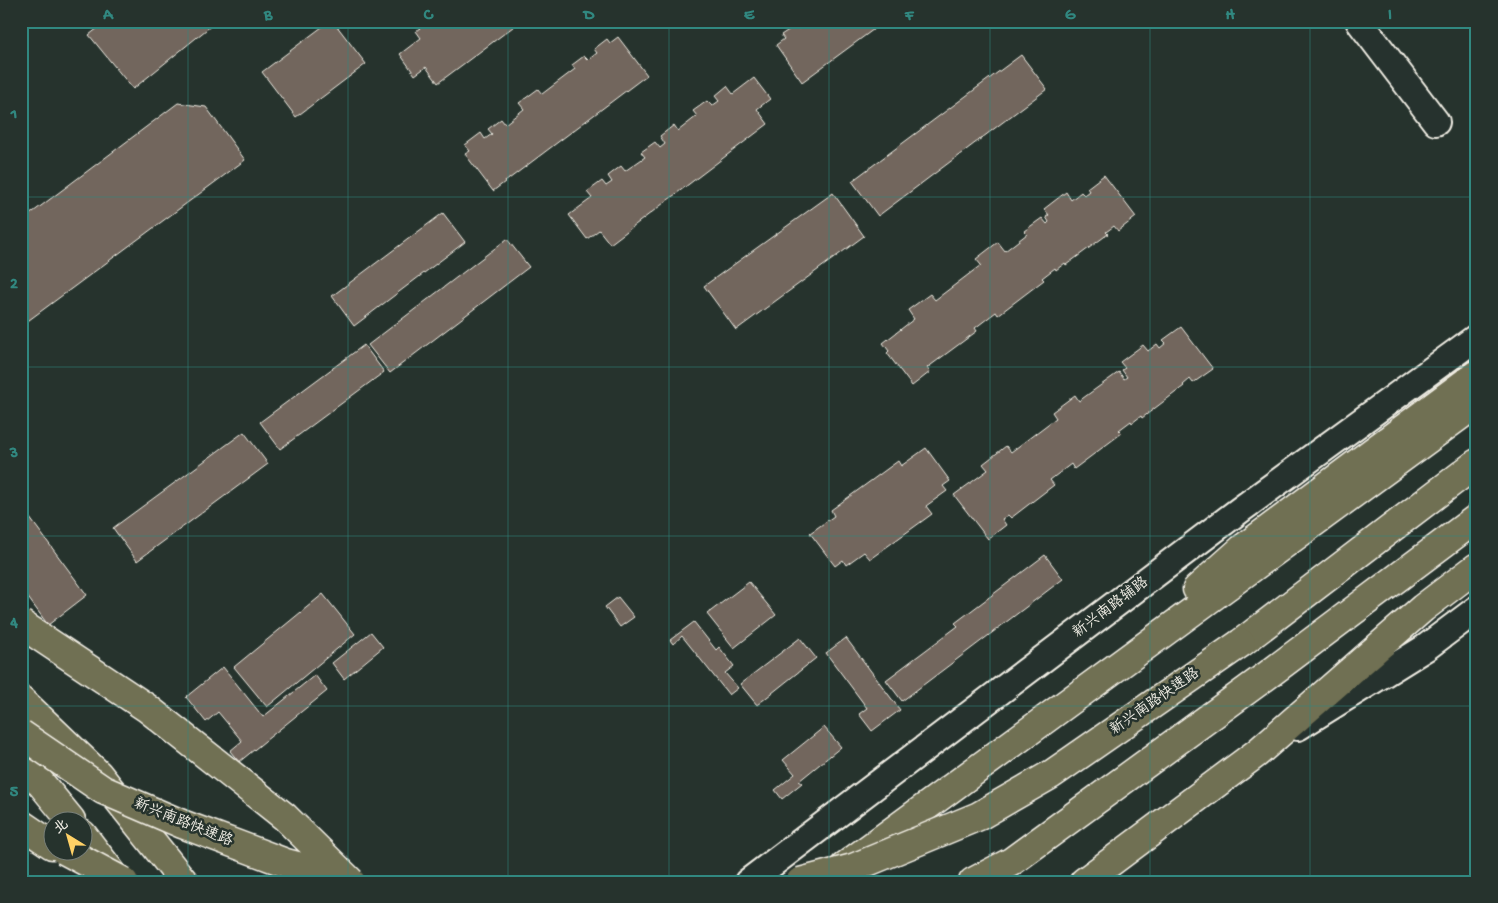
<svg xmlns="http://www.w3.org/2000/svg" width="1498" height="903" viewBox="0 0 1498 903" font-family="'Gochi Hand','LXGW WenKai TC',sans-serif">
<rect width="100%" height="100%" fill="#26332d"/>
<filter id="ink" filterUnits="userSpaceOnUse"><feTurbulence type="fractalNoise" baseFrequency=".02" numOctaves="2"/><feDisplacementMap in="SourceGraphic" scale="10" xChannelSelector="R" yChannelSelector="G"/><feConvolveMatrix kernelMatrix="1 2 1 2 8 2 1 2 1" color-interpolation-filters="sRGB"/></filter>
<g filter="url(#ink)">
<!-- building -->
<path fill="#72665d" stroke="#f4f1e8" d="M107 21H217L133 89 89 35Z
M330 21H333L366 64 296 117 262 72Z
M429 21 432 25 437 21H521L438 83 426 67 415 75 400 54 421 38 416 31Z
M801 21H885L802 82 776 45 784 39 781 35 796 25 798 29 804 25Z
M618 37 647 75 493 191 465 154 470 151 465 145 481 133 485 139 492 134 488 129 501 119 505 124 524 109 519 103 538 89 542 94 575 69 572 65 584 56 588 60 597 53 594 49 607 39 610 43Z
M1021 55 1047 89 878 216 852 181Z
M754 78 770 99 757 109 768 124 610 244 599 230 587 239 569 215 592 198 587 192 602 181 606 186 612 182 608 176 621 166 625 171 645 157 641 152 655 142 660 148 665 144 660 136 674 125 678 131 697 116 693 111 707 101 712 106 719 101 715 96 727 86 733 94Z
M178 103 206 107 245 160 21 326V221Z
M1104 175 1136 217 1118 231 1114 226 1106 232 1108 234 1066 265 1065 263 1056 270 1055 268 1042 278 1044 280 998 315 996 312 975 328 977 331 927 368 930 372 912 386 887 353 889 351 883 343 914 319 908 310 930 294 935 300 981 265 976 259 998 242 1005 251 1027 234 1024 231 1042 218 1047 224 1049 222 1046 217 1049 215 1044 209 1066 192 1071 200 1081 192 1084 195 1089 191 1087 188Z
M833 193 864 236 736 330 704 286Z
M443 213 465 242 354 326 332 296Z
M507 239 529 267 390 373 368 345Z
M1181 327 1213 369 1193 383 1190 379 1183 385 1184 386 1142 418 1141 416 1132 423 1131 421 1119 430 1122 433 1074 469 1071 464 1050 480 1054 485 1011 518 1008 515 1002 519 1006 525 988 539 954 495 988 470 983 464 1006 446 1011 452 1056 418 1052 412 1075 395 1079 401 1119 372 1124 379 1127 377 1122 370 1125 368 1120 362 1143 345 1148 351 1157 344 1160 348 1166 343 1163 340Z
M364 345 384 372 280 449 260 422Z
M244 432 268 464 137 561 113 528Z
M926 448 950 481 943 486 947 491 926 506 932 514 870 559 864 552 846 565 843 560 835 566 810 533 834 516 831 510 898 461 901 466Z
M21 506 87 595 48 625 21 588Z
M1045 555 1063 579 902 701 886 680 958 626 955 623Z
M749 582 776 615 734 648 707 614Z
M323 594 355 634 267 707 234 667Z
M618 597 634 617 620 627 605 607Z
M694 622 716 650 719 647 734 666 725 673 738 688 729 695 682 636 673 644 670 640Z
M371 632 383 647 344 679 332 663Z
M800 638 816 658 757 705 740 684Z
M846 638 900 710 872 731 859 714 867 708 826 653Z
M223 667 263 717 315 675 327 691 239 762 230 751 242 741 218 712 206 722 186 697Z
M824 727 841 747 799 781 802 783 782 799 775 790 795 774 783 760Z"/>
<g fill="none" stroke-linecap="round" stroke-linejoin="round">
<!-- minor casing -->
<g stroke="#f4f1e8" stroke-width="30">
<path id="minor" d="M1359 21 1436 122
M1298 727 1425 648 1477 609
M748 882 1240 510 1477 337"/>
</g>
<!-- major casing -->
<g stroke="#f4f1e8" stroke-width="31">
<path id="major" d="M1197 589 1242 549 1477 374
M21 700 98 774 184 882
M21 759 71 820
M82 834 118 881
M845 866 1477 403
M1084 882 1257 753 1423 608 1477 567"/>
</g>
<!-- highway casing -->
<g stroke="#f4f1e8" stroke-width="31">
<path id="highway" d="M1241 643 1477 463
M21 824 52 845
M973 882 1011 862 1269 674 1477 518"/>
</g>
<!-- minor -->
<use href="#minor" stroke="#26332d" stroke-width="26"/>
<!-- major -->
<use href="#major" stroke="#706f52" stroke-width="28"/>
<!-- highway -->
<use href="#highway" stroke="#706f52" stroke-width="28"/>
<!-- highway-bridge casing -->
<g stroke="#f4f1e8" stroke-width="31" stroke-linecap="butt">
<path id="highway-bridge" d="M21 624 147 708 285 817 351 882
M21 734 103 790 182 824 286 863 347 879
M64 850 124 882
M800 882 853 868 979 816 1052 774 1241 643"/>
</g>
<!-- highway-bridge -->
<use href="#highway-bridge" stroke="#706f52" stroke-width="28"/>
</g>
</g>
<!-- grid -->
<path fill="none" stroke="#318880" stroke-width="1" stroke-opacity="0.55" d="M188 21V882M348 21V882M508 21V882M669 21V882M829 21V882M990 21V882M1150 21V882M1310 21V882M21 197H1477M21 367H1477M21 536H1477M21 706H1477"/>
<g text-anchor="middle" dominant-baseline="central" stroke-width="5" stroke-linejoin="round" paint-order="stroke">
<!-- street labels -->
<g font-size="15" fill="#f4f1e8" stroke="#26332d">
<text transform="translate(1111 608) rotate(-37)">新兴南路辅路</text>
<text transform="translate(1155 702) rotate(-35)">新兴南路快速路</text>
<text transform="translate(183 823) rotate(22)">新兴南路快速路</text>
</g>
</g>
<!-- margin -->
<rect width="1498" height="903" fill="none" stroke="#26332d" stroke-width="55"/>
<!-- north arrow -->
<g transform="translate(68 836) rotate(323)"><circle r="24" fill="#26332d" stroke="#787f78"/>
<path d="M0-4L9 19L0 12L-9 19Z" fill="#ffd166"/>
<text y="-8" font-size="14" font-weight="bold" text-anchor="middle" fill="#f4f1e8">北</text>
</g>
<rect x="28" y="28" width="1442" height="848" fill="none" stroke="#318880" stroke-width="2"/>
<g font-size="16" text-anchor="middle" font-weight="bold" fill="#318880">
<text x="108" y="19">A</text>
<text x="268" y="19">B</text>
<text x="428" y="19">C</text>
<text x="589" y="19">D</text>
<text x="749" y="19">E</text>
<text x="909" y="19">F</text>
<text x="1070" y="19">G</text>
<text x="1230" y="19">H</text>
<text x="1390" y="19">I</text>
<text x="14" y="118">1</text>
<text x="14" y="288">2</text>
<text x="14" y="457">3</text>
<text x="14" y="627">4</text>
<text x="14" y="796">5</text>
</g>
</svg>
